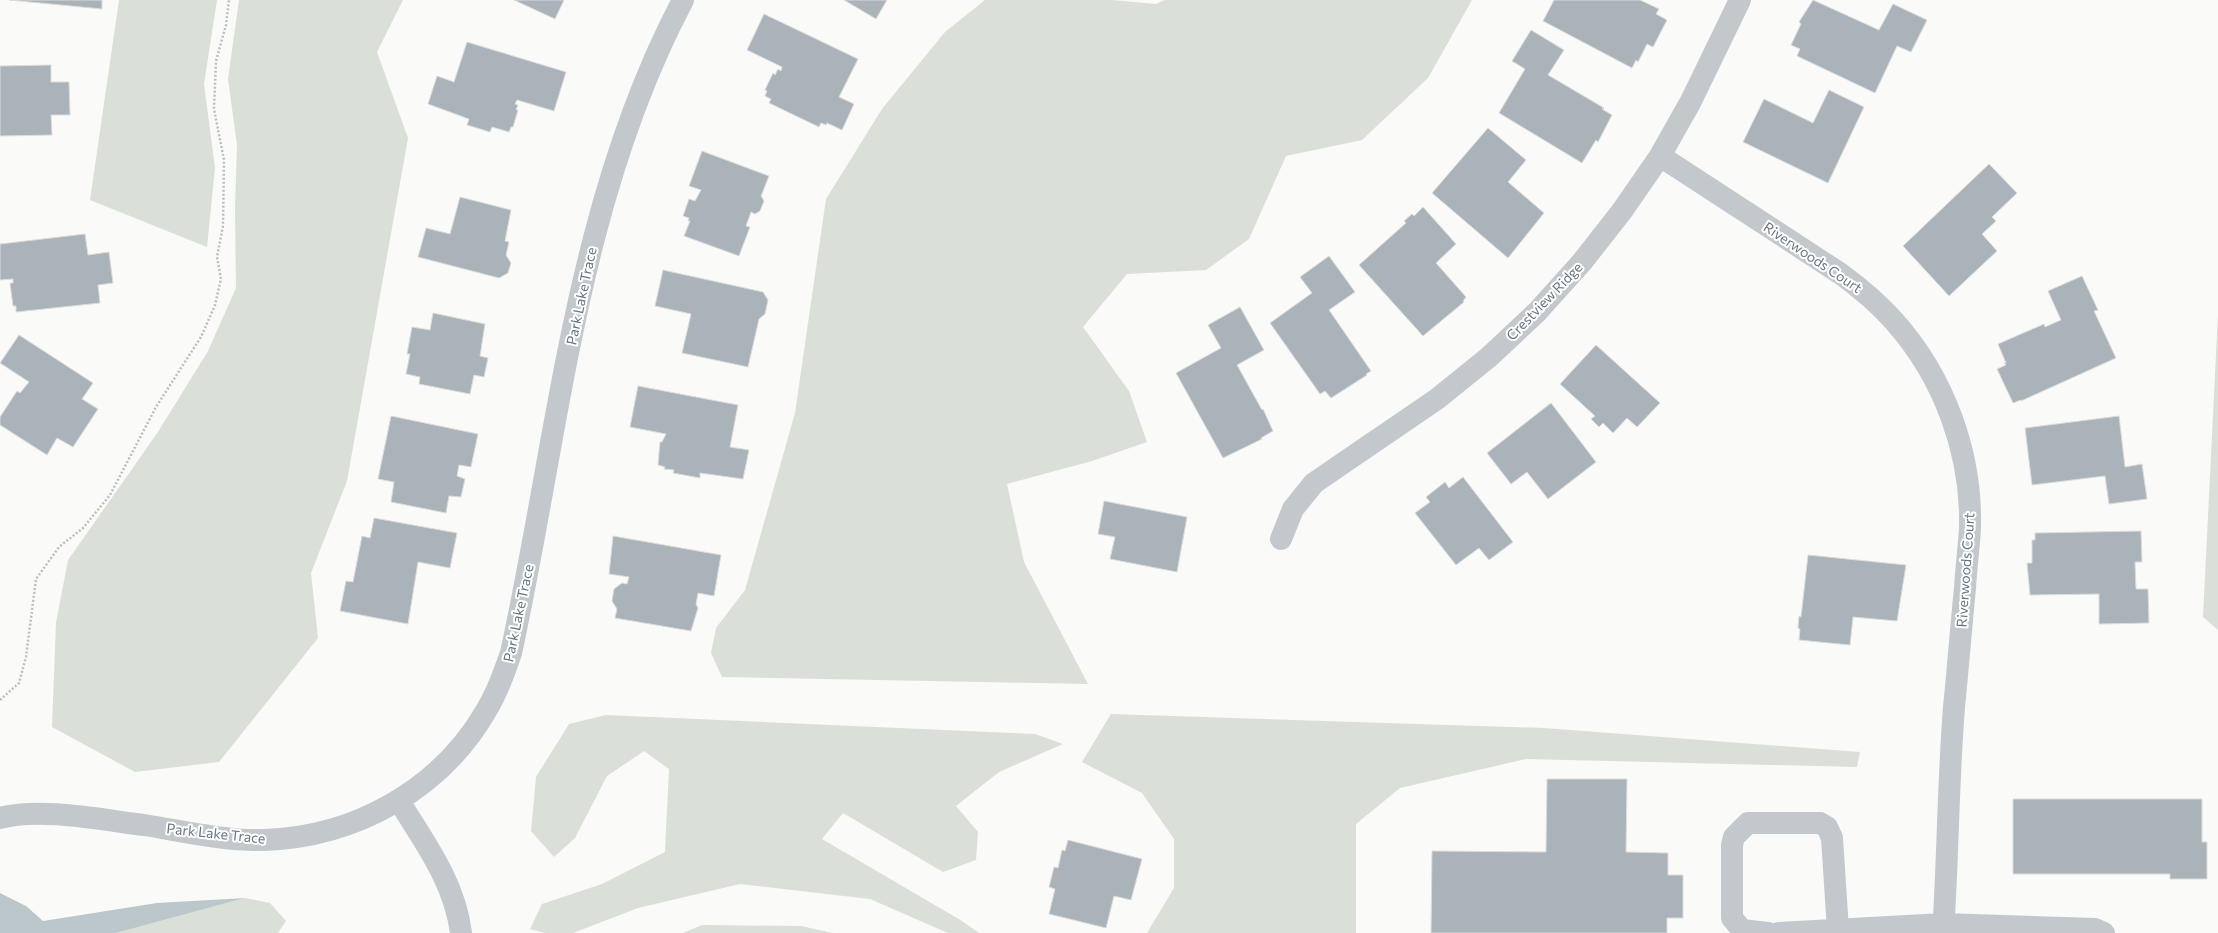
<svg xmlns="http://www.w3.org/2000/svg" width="2218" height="933" viewBox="0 0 2218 933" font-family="Commissioner,sans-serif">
<rect width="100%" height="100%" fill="#fafaf8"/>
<!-- green -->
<path fill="#dadfd7" d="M119 0H217L204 84 215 168 207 247 90 200Z
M239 0H403L377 52 408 138 347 481 311 573 318 638 219 762 135 772 52 727 56 623 68 560 158 432 208 351 236 288 235 209 237 145 228 79Z
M985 0H1112L1156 4 1165 0H1472L1428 78 1362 140 1286 156 1249 239 1206 270 1127 274 1083 327 1129 391 1147 442 1092 461 1007 484 1024 562 1088 684 722 677 711 653 716 628 745 590 795 413 826 199 882 109 945 32Z
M2218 314V630L2203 617Z
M1111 714 1544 728 1860 752 1857 767 1526 759 1400 788 1356 824V933H1147L1174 888V839L1142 793 1082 762Z
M606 715 1035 734 1063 744 999 772 956 806 978 832 976 860 943 872 843 813 822 839 962 921 979 933H948L870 899 740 884 638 908 573 933H545L530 929 542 904 602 884 665 852 669 769 644 751 607 776 575 838 554 857 531 831 536 777 569 724Z
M245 898 270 903 286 921 278 933H116Z
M702 925 801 926 833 933H683Z"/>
<!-- water -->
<path fill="#bbc7cb" d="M0 893 26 906 43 921 157 903 245 898 116 933H0Z"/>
<!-- building -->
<path fill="#aab3b9" stroke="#dcdcda" d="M9 0H102V9Z
M514 0H564L555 19Z
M844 0H887L876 19Z
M1554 0H1640L1659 9 1656 14 1667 20 1653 47 1647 44 1638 62 1636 60 1632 68 1543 21Z
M1813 0 1879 30 1893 4 1927 20 1911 52 1897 46 1875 93 1797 56 1800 49 1791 45 1801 24 1799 22Z
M764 14 858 59 839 97 854 104 842 130 827 123 826 125 821 123 819 127 769 103 771 99 765 96 767 91 765 90 773 73 775 75 778 69 781 71 782 67 747 50Z
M1531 30 1564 50 1548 75 1604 108 1602 109 1612 115 1598 142 1596 140 1582 163 1499 113 1525 69 1512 61Z
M467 42 566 72 554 111 517 100 515 104 518 105 516 110H518L513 127H511L509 132 492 127 490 132 467 125 469 119 428 104 437 76 454 82Z
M51 65V82H69L70 115H51L52 135 0 136V66Z
M1829 90 1864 107 1828 183 1743 142 1764 99 1813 123Z
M1488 128 1526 160 1508 182 1544 213 1508 258 1432 193Z
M702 151 769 176 761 196 764 201 760 211 755 214 751 212 746 226 750 227 739 256 684 236 690 221H688L689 218 683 216 689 199 695 201 701 190 689 186Z
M1989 164 2017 193 1992 217 1996 221 1982 234 1997 251 1949 296 1903 246Z
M460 197 511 210 505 241 509 242 506 255 511 263 508 273 499 278 418 257 426 228 450 234Z
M1423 207 1456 244 1436 263 1466 297 1463 301 1464 302 1423 336 1359 265 1406 223 1404 221 1412 214 1414 216Z
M85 234 88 255 109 252 113 283 98 285 100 303 16 312V306H13L10 283H13V279L0 280V244Z
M1329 256 1355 292 1329 310 1371 371 1366 374 1367 375 1331 398 1325 391 1320 394 1270 323 1312 293 1300 277Z
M663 270 763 292 768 300 765 314 759 319 748 367 682 353 691 314 655 306Z
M2082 276 2098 310 2094 311 2116 358 2021 401V400L2013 403 1997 369 2006 365 2004 363H2006L1998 344 2044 324 2045 327 2061 320 2048 291Z
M1240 307 1264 350 1237 365 1262 410 1263 409 1273 431 1261 438 1262 439 1223 458 1176 373 1221 348 1208 325Z
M433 313 485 324 480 356 488 358 484 377 474 375 470 394 419 384 420 377 406 374 410 354H407L412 327 430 330Z
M19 335 93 383 82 399 98 409 73 447 57 438 47 455 0 425V417L17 391 20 393 29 382 0 363Z
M1596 345 1660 403 1637 427 1627 418 1613 433 1603 423 1599 427 1591 419 1595 416 1560 384Z
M638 386 738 405 730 447 749 450 743 479 700 473V478L673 473 674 470 664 469 665 467 658 465 660 442H662L666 434 630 427Z
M1551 403 1596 462 1548 499 1527 472 1511 484 1487 453Z
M391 416 478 434 471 467 459 465 457 476 465 479 461 497 449 496 446 513 391 502 394 482 378 479Z
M2119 416 2125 467 2142 464 2147 499 2109 504 2105 476 2032 485 2025 428Z
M1463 477 1513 542 1489 560 1479 548 1456 565 1415 513 1430 502 1426 497 1445 482 1449 488Z
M1104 501 1187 517 1177 572 1110 559 1115 537 1098 534Z
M374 518 457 533 450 568 418 562 408 624 340 611 346 581 353 582 362 536 370 538Z
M2141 531 2142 562H2135L2136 589H2148L2149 623 2099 624V594L2030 595 2027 563H2032V540H2035V533Z
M613 536 721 555 714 596 698 593 696 604 698 608 691 631 615 618 617 609 612 601 614 589 622 583 627 584 629 577 609 574Z
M1808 555 1906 565 1897 621 1853 617 1850 645 1799 640 1800 629 1798 628 1799 616 1801 617Z
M1547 779H1627L1626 852 1668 853V875H1683V918H1667V933H1431L1432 851 1546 852Z
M2013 799H2202V842H2207V879H2170V874H2013Z
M1068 840 1142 859 1131 900 1114 896 1106 928 1049 914 1055 889 1049 887 1054 867 1058 868 1062 850 1065 851Z"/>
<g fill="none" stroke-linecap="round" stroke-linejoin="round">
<!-- path -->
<path stroke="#bbbfc2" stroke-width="2.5" stroke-dasharray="2 2" stroke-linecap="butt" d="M0 700 19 683 26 657 36 579 59 547 83 528 110 495 156 407 201 337 215 305 221 279 217 257 223 226 224 160 214 109 216 61 226 25 229 0"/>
<!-- minor -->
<path stroke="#c3c8cc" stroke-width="22" d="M1660 156 1841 274C1860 288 1878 303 1894 321 1944 377 1972 453 1970 528 1969 548 1966 568 1965 588 1961 628 1958 668 1954 707 1948 783 1948 858 1943 933
M1281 539 1293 509 1314 483 1437 399 1489 357 1537 312 1582 262 1622 211 1660 156 1691 101 1740 0
M399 801C425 843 455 883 461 933
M0 818C39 807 103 820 144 825 183 831 224 841 264 840 355 837 440 790 486 711 497 693 504 673 511 653 559 433 576 202 683 0
M1768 933 1742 930 1732 918V845L1734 837 1748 823H1820L1827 827 1832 838 1838 930
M1779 933 1943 924 2095 929 2104 933"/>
</g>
<g text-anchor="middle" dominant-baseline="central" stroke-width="4" stroke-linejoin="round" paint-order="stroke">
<!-- street labels -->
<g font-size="14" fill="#657683" stroke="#fff">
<text transform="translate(1813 257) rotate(34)">Riverwoods Court</text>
<text transform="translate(581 296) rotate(-78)">Park Lake Trace</text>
<text transform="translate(1544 301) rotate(-46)">Crestview Ridge</text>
<text transform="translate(1965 570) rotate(-86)">Riverwoods Court</text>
<text transform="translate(518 613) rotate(-78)">Park Lake Trace</text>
<text transform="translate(216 833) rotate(6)">Park Lake Trace</text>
</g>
</g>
</svg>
